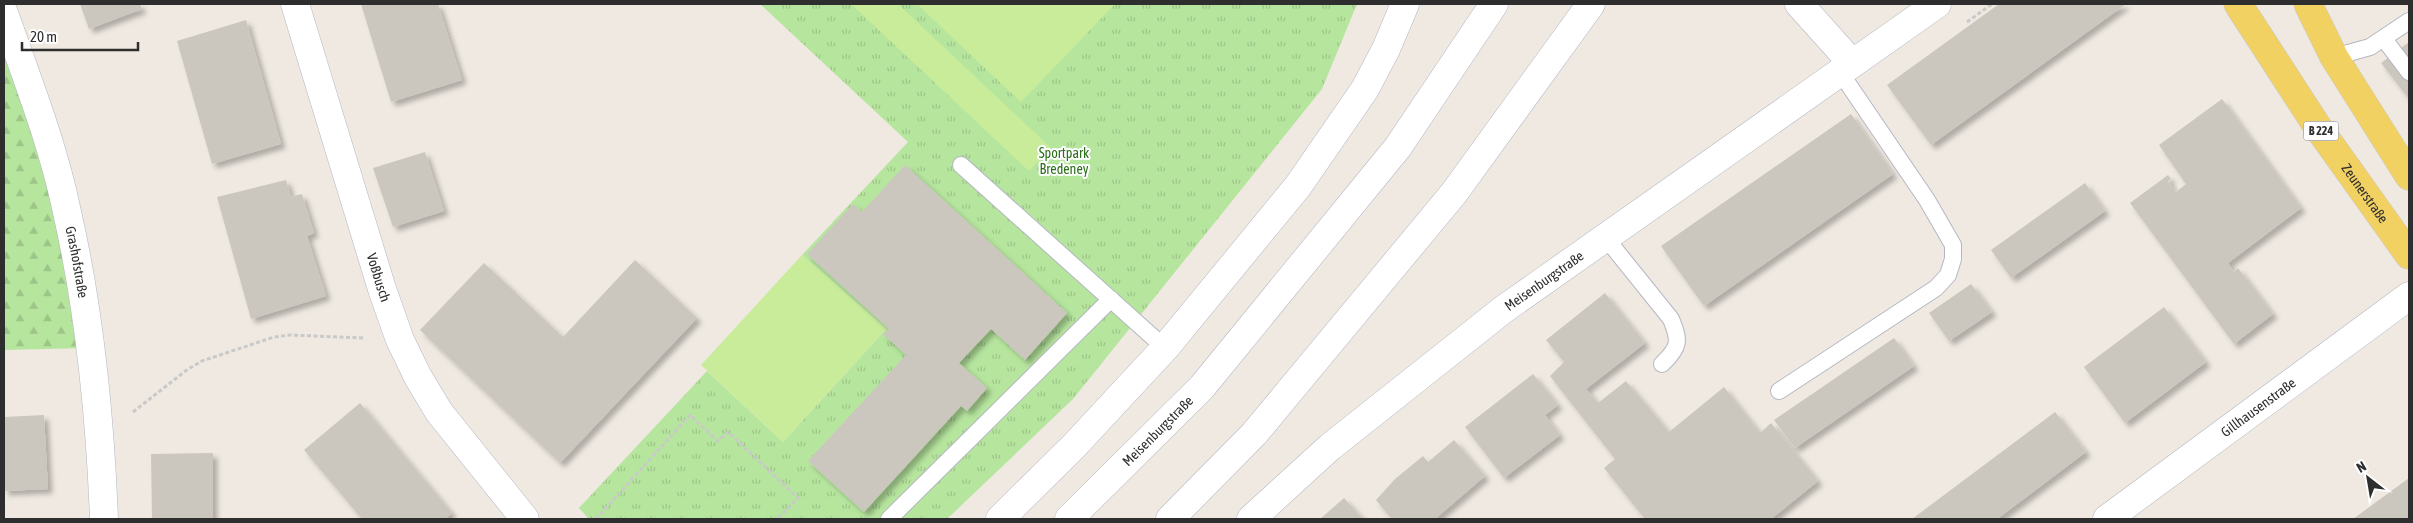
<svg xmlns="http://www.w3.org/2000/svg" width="2413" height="523" viewBox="0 0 2413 523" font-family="'Asap Condensed',sans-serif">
<defs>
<pattern id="grass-tufts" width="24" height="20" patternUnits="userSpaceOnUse" patternTransform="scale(1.25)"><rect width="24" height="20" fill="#b6e59e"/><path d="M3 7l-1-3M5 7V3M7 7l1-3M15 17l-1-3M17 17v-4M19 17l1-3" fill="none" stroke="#9dc588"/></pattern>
<pattern id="forest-firs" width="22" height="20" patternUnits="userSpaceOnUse" patternTransform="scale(1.25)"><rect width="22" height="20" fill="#b6e59e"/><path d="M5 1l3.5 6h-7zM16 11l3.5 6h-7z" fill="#9dc588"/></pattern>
<filter id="shadow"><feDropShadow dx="4.5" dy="4.5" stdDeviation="2.5" flood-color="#0004"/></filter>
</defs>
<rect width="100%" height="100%" fill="#efe9e1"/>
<!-- grass -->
<path fill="url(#grass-tufts)" d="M760 4H1357L1322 89 1073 399 947 519H589L579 508 707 371 783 442 886 329 802 255 908 142Z"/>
<!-- forest -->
<path fill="url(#forest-firs)" d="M4 27 15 55 89 348 4 350Z"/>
<!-- pitch -->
<path fill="#c9ec9a" d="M851 4H898L1051 148 1029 171Z
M917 4H1115L1021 102Z
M802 255 886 329 783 442 701 365Z"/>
<!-- building -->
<path fill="#cbc7bf" filter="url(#shadow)" d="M80 4H140L142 9 89 29Z
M361 4H438L462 80 391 102Z
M1999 4H2126L1931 145 1887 85Z
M246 20 281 144 212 164 177 41Z
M2409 42V99L2381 63Z
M2222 99 2301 208 2228 263 2234 272 2238 268 2273 314 2234 344 2130 203 2168 175 2171 179 2168 181 2176 192 2186 184 2159 145Z
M1851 114 1893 174 1704 306 1661 246Z
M425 152 444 211 393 227 373 168Z
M905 165 1067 313 1025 360 991 329 959 363 987 388 967 411 961 406 864 512 808 461 906 355 883 334 889 329 807 254 853 204 862 212Z
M286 180 291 197 302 194 314 233 307 236 326 296 251 319 217 197Z
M2085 183 2105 211 2011 278 1991 250Z
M635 260 697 318 560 463 420 330 484 263 563 337Z
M1971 284 1992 312 1949 341 1929 313Z
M1605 293 1645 343 1586 389 1598 403 1626 381 1669 432 1724 387 1760 433 1771 423 1818 481 1771 519H1645L1604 468 1615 459 1550 376 1564 362 1546 340Z
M2164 307 2206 362 2125 423 2084 367Z
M1894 338 1914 366 1795 448 1774 420Z
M1533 374 1558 405 1545 415 1560 435 1504 478 1465 427Z
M360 403 452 513 445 519H362L304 450Z
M2055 412 2086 452 1997 519H1912Z
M44 415 48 489 4 491V417Z
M1454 440 1485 476 1435 519H1392L1376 500 1395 479 1423 456 1428 462Z
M213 453V519H152L151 454Z
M2409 478V519H2353Z
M1344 498 1363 519H1320Z"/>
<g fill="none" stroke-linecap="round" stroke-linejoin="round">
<!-- service casing -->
<g stroke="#b4b7c1" stroke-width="18">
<path id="service" d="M2384 39 2409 72
M2334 57 2370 47 2409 21
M961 165 1165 348
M1605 237 1671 319C1680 341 1680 347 1662 364
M1779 391 1936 288 1948 275 1953 259V245L1927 200 1840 72
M889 519 1111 299"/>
</g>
<!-- minor casing -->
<g stroke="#b4b7c1" stroke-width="29">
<g id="minor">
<path id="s1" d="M295 4 382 289 400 340 418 377 439 412 525 519"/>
<path d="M1799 4 1852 63"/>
<path id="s2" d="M4 13C27 79 53 144 67 212 90 313 100 416 104 519"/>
<path d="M1000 519 1074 446 1165 348 1298 186 1365 89 1386 49 1405 4"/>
<path id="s3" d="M1251 519 1330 447 1504 309 1937 4"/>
<path id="s4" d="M2107 519 2409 296"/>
</g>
</g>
<!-- secondary casing -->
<g stroke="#b4b7c1" stroke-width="29">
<g id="secondary">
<path id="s5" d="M1069 519 1202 387 1398 147 1494 4"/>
<path d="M1170 519 1254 434 1454 193 1591 4"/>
</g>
</g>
<!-- primary casing -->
<g stroke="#c9c9c9" stroke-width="29">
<g id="primary">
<path id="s6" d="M2238 4 2317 126 2409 255"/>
<path d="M2308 4 2334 57 2409 176"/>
</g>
</g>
<!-- path -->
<path stroke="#c9c9c9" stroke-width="3" stroke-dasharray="4 2.5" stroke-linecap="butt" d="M1967 22 1992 4
M133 412 188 369 202 361 274 337 290 335 363 338
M596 519 690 415 718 441 728 432 798 498 777 519"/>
<!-- service -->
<use href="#service" stroke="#fff" stroke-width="16"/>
<!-- minor -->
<use href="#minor" stroke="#fff" stroke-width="28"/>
<!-- secondary -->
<use href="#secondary" stroke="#fff" stroke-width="28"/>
<!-- primary -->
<use href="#primary" stroke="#f2d163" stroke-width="28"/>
</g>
<g text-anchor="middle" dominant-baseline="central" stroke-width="4" stroke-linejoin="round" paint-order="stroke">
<!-- shield labels -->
<rect fill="#fff" stroke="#6d6d6d" stroke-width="1" x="2303.5" y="121.5" width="35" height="19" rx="4"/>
<g font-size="12" font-weight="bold" fill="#2e2e2e">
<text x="2321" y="131">B 224</text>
</g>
<!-- park labels -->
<g font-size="14" fill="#2c6e1b" stroke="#fff">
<text x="1064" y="153">Sportpark<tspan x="1064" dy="16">Bredeney</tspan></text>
</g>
<!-- street labels -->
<g font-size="14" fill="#2e2e2e" stroke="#fff">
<text stroke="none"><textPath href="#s6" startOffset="228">Zeunerstraße</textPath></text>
<text stroke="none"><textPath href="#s2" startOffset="260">Grashofstraße</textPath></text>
<text stroke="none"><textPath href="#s1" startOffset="286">Voßbusch</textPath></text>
<text stroke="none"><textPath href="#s3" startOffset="378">Meisenburgstraße</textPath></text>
<text stroke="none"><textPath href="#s4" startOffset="188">Gillhausenstraße</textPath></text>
<text stroke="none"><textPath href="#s5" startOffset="125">Meisenburgstraße</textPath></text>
</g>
</g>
<!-- border -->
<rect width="2413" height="523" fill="none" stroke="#2e2e2e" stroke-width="10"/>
<!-- north arrow -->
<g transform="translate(2368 478) rotate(329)" stroke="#ffffff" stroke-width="4" paint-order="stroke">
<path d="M0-4L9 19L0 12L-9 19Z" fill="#2e2e2e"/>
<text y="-8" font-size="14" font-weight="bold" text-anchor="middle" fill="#2e2e2e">N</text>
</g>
<!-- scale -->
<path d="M22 42v8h116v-8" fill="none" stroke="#2e2e2e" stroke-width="2.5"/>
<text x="30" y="42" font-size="15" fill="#2e2e2e" stroke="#ffffff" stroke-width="4" paint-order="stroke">20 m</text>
</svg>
